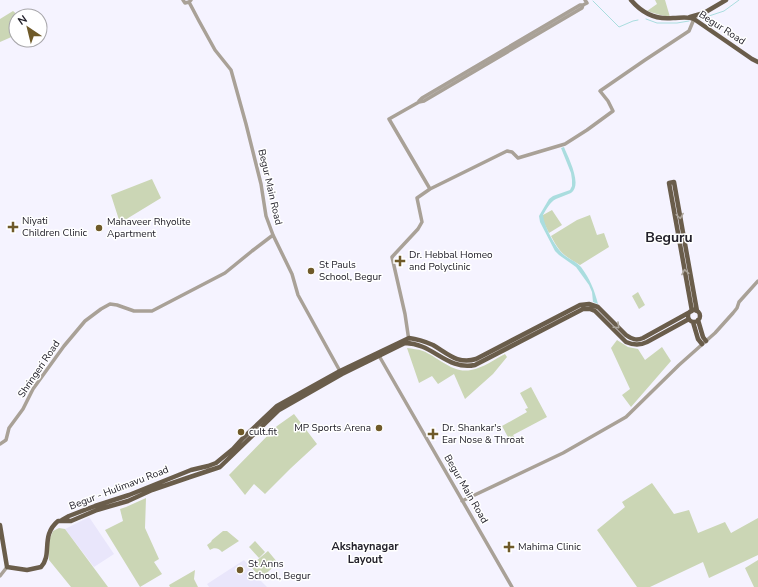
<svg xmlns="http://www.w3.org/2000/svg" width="758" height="587" viewBox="0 0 758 587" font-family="'Nunito Sans',sans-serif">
<rect width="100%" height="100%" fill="#f5f3ff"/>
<!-- built -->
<path fill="#e9e6fb" d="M89 517 114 554 94 567 65 529Z
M244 560 261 581 267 587H209L207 584Z"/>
<!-- green -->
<path fill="#cbd6b5" d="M655 0H665L670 17 660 15 647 11 657 4Z
M13 11 19 16H16V35L0 42V19Z
M152 179 161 198 120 223 111 195Z
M552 210 562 225 549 233 543 221V215Z
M590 215 597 235 604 233 609 247 580 265C563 255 560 253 551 236L577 220Z
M638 292 645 305 639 309 632 296Z
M617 340 628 347 638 349 645 360 662 347 671 361 631 407 622 395 630 389 611 348Z
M407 348C412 349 418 349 423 351 438 357 453 374 471 370 483 368 495 359 505 354L507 357 493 374 465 399 454 374 438 384 432 376 419 383Z
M531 387 547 417 513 435 515 438 510 441 502 426 527 412 525 409 528 408 520 393Z
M294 414 317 444 291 468 265 494 254 484 245 495 229 475 277 426Z
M652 483 674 514 689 510 698 533 725 522 731 533 758 518V555L709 578 703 562 650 587H637L597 530 625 507 622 502Z
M146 498 145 528 159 559 154 562 162 574 140 587 105 530 123 521 120 509 126 507Z
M59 528 65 529 108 587H71L49 560 48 543 53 531Z
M223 531H227L239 541 222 552C219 548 214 547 210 550L207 545 211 542 212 540Z
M255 541 265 552 259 558 249 547Z
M268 551 278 563 261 578 250 566Z
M758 560V587H754L745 568Z
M195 570 194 579 198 587H170L169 585Z"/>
<!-- water -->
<path fill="#aadddf" d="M564 147C568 157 583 185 571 193 566 195 561 197 556 199 550 202 546 210 543 215 544 226 555 247 563 254 568 259 576 261 581 267 590 279 594 289 598 304L593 302 592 292 589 285 576 267 559 255 555 251 540 222 539 216 549 199 553 196 570 190 572 186V180L571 173 561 148Z"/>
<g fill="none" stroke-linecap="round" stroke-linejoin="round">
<!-- stream -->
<path stroke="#aadddf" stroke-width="1" d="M593 1 619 27 633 21 638 20
M646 19 657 23H677L689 21
M700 19 724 11 739 0"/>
<!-- minor -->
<path stroke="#a9a197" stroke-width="3.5" d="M183 0 185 3 189 2 191 0
M189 2 199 21 215 50 231 70 246 124 261 184 266 216 273 235 292 274 298 295 341 373
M419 101 422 98 580 5H583
M430 189 389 119 419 102 424 101 582 8 583 5 587 3 585 0
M409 341 405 314 392 257 418 229 422 222 417 198 430 189 507 151 512 152 518 158 565 144 587 130 613 111 608 101 600 91 645 60 689 31 694 19
M378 354 512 587
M0 444 6 440 9 428 23 409 33 389 64 346 85 321 101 309 110 304 117 305 134 311H152L225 273 252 251 273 235
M462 501 563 453 626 417 679 365 715 333 733 313 737 308 739 302 758 281
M0 576 7 567"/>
<!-- major -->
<path stroke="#6a5d4b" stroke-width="4.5" d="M631 0C642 13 656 20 673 18 680 18 687 16 694 19L752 59 758 62
M690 17 704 13 726 0
M688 316a6 6 0 1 1 12 0a6 6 0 1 1-12 0Z
M692 311 669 183 674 182 697 311
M698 320 703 337 706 341
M693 322 698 339 702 344
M62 520 69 516 95 506 129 495 191 470 208 466 216 463 233 449 243 438 277 406 340 371 409 338C417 339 426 342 433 345 447 353 458 365 476 359L580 305 589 304 598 307 626 335C632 339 636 341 643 338L690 312
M0 525 7 567 27 570 41 567C53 554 40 536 58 521H71L97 510 128 501 152 490 190 477 220 467 279 410 342 374 405 343C433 343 447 371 475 365L583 309H590L595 311 626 342C633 345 639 346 647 342L689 319"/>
</g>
<!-- one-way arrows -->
<defs><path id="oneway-chevron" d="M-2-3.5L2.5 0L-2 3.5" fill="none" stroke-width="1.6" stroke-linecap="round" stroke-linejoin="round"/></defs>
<g stroke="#ada69c">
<use href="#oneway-chevron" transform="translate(680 216) rotate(81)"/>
<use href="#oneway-chevron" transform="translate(685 272) rotate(-100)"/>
<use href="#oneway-chevron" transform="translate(617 326) rotate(44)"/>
</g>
<!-- markers -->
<g fill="#6f5a29" stroke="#fff" stroke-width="1.5">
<path d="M11 221h4v4h4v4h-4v4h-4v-4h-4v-4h4z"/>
<circle cx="99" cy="228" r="4"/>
<path d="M398 255h4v4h4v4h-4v4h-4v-4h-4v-4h4z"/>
<circle cx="311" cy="271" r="4"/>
<circle cx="379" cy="428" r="4"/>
<circle cx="241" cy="432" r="4"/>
<path d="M431 428h4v4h4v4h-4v4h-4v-4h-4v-4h4z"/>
<path d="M507 541h4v4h4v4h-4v4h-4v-4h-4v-4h4z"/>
<circle cx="240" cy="570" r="4"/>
</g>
<g text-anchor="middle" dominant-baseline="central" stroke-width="3" stroke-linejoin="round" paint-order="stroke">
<!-- street labels -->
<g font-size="10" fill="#23212b" stroke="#fff">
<text transform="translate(722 28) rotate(33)">Begur Road</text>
<text transform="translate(270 187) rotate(77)">Begur Main Road</text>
<text transform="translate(39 369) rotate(-56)">Shringeri Road</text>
<text transform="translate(119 488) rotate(-21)">Begur - Hulimavu Road</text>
<text transform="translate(466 489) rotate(60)">Begur Main Road</text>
</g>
<!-- poi labels -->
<g font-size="10" fill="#23212b" stroke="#fff" text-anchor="start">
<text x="22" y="221">Niyati<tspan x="22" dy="12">Children Clinic</tspan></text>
<text x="107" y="222">Mahaveer Rhyolite<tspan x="107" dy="12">Apartment</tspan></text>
<text x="409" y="255">Dr. Hebbal Homeo<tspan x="409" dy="12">and Polyclinic</tspan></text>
<text x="319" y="265">St Pauls<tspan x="319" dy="12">School, Begur</tspan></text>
<text x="371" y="428" text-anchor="end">MP Sports Arena</text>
<text x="442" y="428">Dr. Shankar's<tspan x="442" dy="12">Ear Nose &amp; Throat</tspan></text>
<text x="249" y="432">cult.fit</text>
<text x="518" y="547">Mahima Clinic</text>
<text x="248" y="564">St Anns<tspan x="248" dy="12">School, Begur</tspan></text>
</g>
<!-- neighbourhood labels -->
<g font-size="11" font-weight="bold" fill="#23212b" stroke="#fff">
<text x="365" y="546">Akshaynagar<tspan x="365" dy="13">Layout</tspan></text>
</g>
<!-- district labels -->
<g font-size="14" font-weight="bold" fill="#23212b" stroke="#fff">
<text x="669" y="237">Beguru</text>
</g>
</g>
<!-- north arrow -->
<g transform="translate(28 28) rotate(325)"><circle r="19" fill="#ffffff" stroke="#a7a6aa"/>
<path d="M0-3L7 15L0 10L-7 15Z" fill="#6f5a29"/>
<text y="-6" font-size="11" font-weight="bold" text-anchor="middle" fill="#23212b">N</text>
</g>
</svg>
